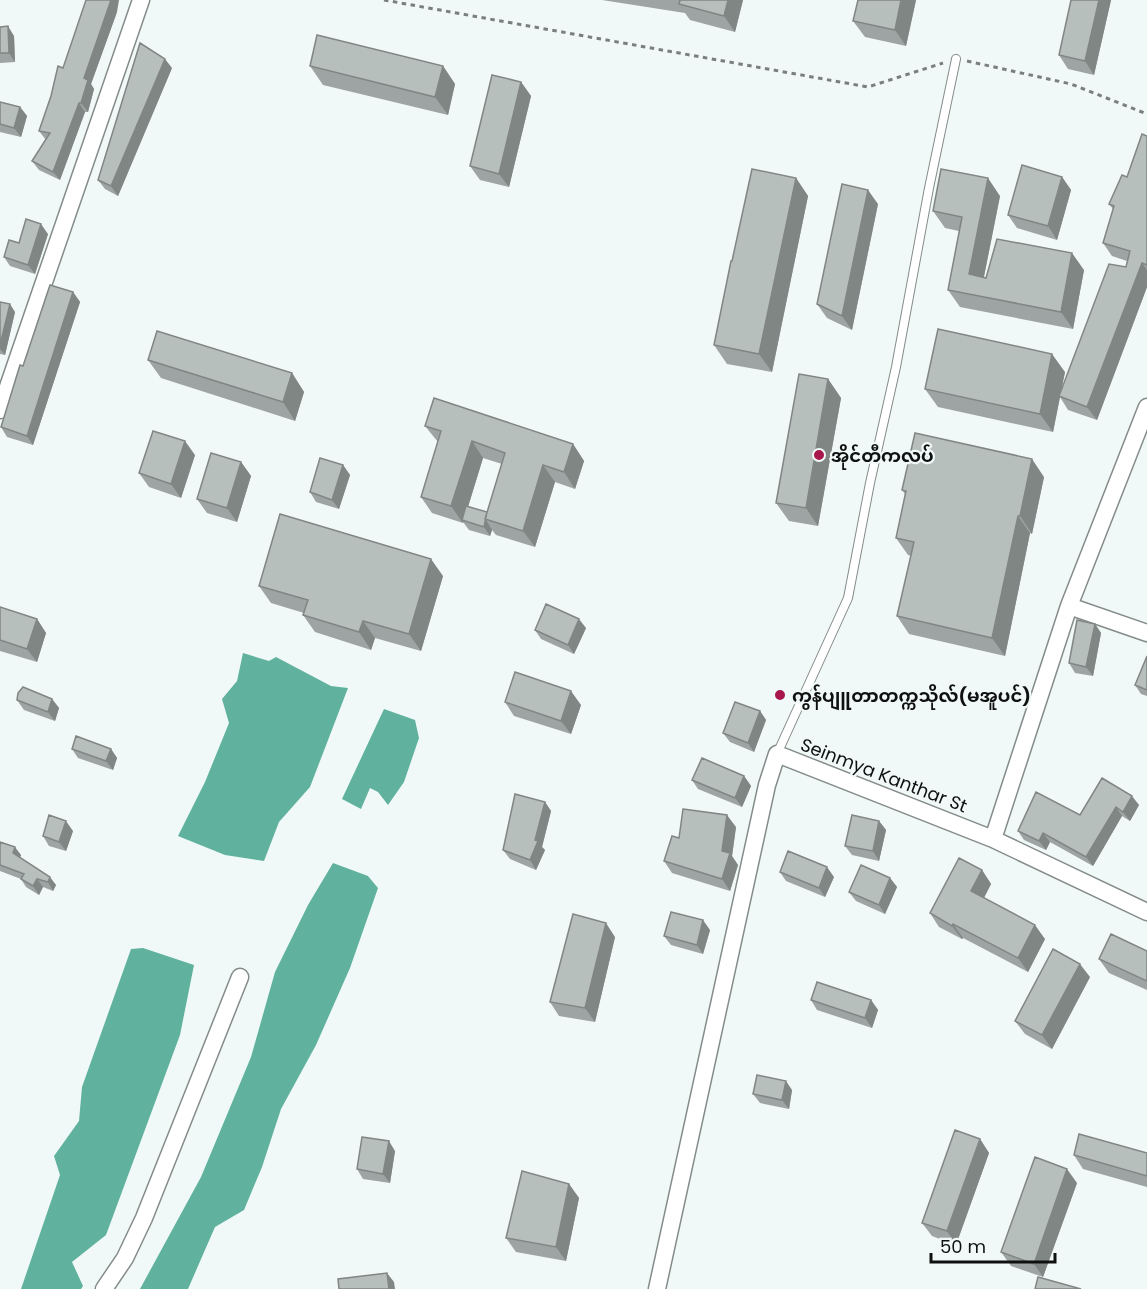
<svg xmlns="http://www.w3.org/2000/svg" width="1147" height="1289" viewBox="0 0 1147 1289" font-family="Poppins,'Noto Sans Myanmar',sans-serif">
<rect width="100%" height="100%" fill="#f0f9f7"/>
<!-- water -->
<path fill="#60b29f" d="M243 653 269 661 276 657 331 686 348 688 310 787 279 822 264 861 225 855 178 836 205 782 229 723 222 699 237 681Z
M384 709 415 720 419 738 404 782 388 805 378 792 370 788 361 809 342 799Z
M333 863 368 876 378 888 350 968 316 1045 281 1109 262 1167 244 1210 215 1227 188 1289H140L201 1177 251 1057 275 972 308 905Z
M143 948 194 965 180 1035 106 1235 72 1262 83 1286 81 1289H21L60 1175 54 1156 79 1121 82 1087 131 949Z"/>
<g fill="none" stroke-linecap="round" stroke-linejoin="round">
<!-- lane casing -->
<g stroke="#848c89" stroke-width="10">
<path id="lane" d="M777 754 848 598 870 483 896 367 929 188 956 59"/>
</g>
<!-- street casing -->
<g stroke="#848c89" stroke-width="19">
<path id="street" d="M0 410 141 0
M1069 606 1147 633
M993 839 1147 912
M104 1289 125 1258 144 1218 240 977
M657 1289 767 785 777 754 993 839 1069 606 1147 407"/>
</g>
<!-- path -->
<path stroke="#7a7f7e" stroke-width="3" stroke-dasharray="4.5 4.5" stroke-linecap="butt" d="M384 0 868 87 943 63
M967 61 1071 84 1147 114"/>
<!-- lane -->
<use href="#lane" stroke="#fff" stroke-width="8"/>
<!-- street -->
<use href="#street" stroke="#fff" stroke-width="16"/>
</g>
<!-- wall -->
<path fill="#9da4a3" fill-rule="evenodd" d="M602 0H743L735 32 690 20 685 13Z
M916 0 906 46 865 37 853 21Z
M1071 0H1111L1094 75 1068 69 1059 55Z
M117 12 91 84 94 89 88 112H85L60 180 39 170 32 161 46 140 39 131 51 96 63 68Z
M0 27 14 36 15 62 0 63Z
M310 66H443L455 84 448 115 323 85Z
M172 68 118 196 105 189 98 180Z
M521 82 531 96 509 187 480 180 470 166Z
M0 102 20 107 27 116 21 137 0 132Z
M1147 136V287L1097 420 1068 410 1060 397 1053 432 938 407 925 389 1065 372 1061 390 1126 267 1127 261 1112 256 1103 243 1113 209 1109 204 1127 177Z
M1062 177 1071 190 1057 240 1017 228 1008 215Z
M796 178 808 196 772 372 727 364 714 345 732 261Z
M1000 196 984 277 1084 270 1073 329 960 307 948 290 959 231 945 228 933 211Z
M878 204 852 330 827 318 817 304Z
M48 234 35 274 10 266 4 257 19 243Z
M73 292 80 302 33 445 7 437 1 427 23 366Z
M0 302 15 312 5 355 0 354Z
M148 360 292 373 304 392 295 421 161 378Z
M828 379 841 398 818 526 789 521 776 503Z
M425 426 573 444 584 461 575 489 555 482 535 547 496 535 492 530 490 536 469 530 463 522V523L432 513 421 497 438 442ZM483 458 502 464 487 512 468 507Z
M195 455 181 498 149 487 139 473Z
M241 462 251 476 237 522 207 513 197 499Z
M343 465 350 475 339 509 316 502 310 492Z
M1044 477 1032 534 1030 533 1005 656 909 634 897 616 911 556 908 555 896 538 905 494 902 490Z
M443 576 421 651 375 638 371 650 315 632 303 615 304 613 271 603 259 586Z
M0 607 37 619 46 633 37 662 0 651Z
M1095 624 1101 633 1093 676 1075 673 1069 663Z
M586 628 574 654 541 639 535 630Z
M1147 656V696L1141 694 1135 685Z
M52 699 59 708 55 721 24 710 17 700Z
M505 702 581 705 571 734 514 716Z
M760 711 766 720 754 752 730 742 723 733Z
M72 749H111L117 758 113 770 78 758Z
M744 776 751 786 742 807 698 789 692 780Z
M1102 778 1139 805 1130 821 1122 816 1093 866 1050 842 1046 850 1024 840 1018 831 1080 815Z
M545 802 551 811 542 847 545 850 536 870 510 859 503 850Z
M879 821 886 830 879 861 852 855 845 846Z
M736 827 732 856 738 865 730 891 672 873 664 861 679 838Z
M73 831 66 851 49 846 43 836Z
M0 842 21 855 20 858 56 885 53 891 43 887 39 895 26 887 21 879 0 871Z
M982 870 991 884 984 898 1045 939 1028 972 963 938 962 939 939 927 930 913Z
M780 872 834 877 825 897 786 881Z
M890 878 897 887 885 914 856 901 849 892Z
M710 930 703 954 671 945 664 936Z
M615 937 595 1022 559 1016 550 1002Z
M1147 951V990L1109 973 1099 959Z
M1090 977 1052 1049 1025 1034 1015 1021Z
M811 1000H871L878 1010 872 1028 817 1010Z
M792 1090 789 1109 760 1103 753 1094Z
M980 1139 989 1153 956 1245 932 1236 922 1223Z
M395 1151 390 1183 363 1179 357 1169Z
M1147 1153V1187L1083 1169 1074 1155Z
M1077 1183 1043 1277 1011 1266 1001 1252Z
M569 1184 579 1198 566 1261 516 1252 506 1238Z"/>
<!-- shaded-wall -->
<path fill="#808684" d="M111 0H119L117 12 91 84 94 89 88 112 81 103 84 78Z
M728 0H743L735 32 724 16Z
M901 0H916L906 46 895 30Z
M1099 0H1111L1094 75 1085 61Z
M8 26 14 36 15 62 9 53Z
M165 59 172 68 118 196 111 186Z
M443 66 455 84 448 115 435 97Z
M521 82 531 96 509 187 499 174Z
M79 103 85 112 60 180 53 172Z
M20 107 27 116 21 137 14 128Z
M1062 177 1071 190 1057 240 1048 226Z
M796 178 808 196 772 372 759 354Z
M988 178 1000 196 981 291 969 274Z
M868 190 878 204 852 330 842 316Z
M41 224 48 234 35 274 28 265Z
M1072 253 1084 270 1073 329 1061 312Z
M1142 263 1147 270V287L1097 420 1087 407Z
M73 292 80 302 33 445 27 436Z
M10 304 15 312 5 355 0 349V345Z
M1052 354 1065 372 1053 432 1040 414Z
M292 373 304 392 295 421 283 402Z
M828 379 841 398 818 526 806 508Z
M185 441 195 455 181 498 171 484Z
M472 441 483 458 463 523 451 506Z
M573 444 584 461 575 489 564 472Z
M1032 459 1044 477 1032 534 1020 516Z
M241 462 251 476 237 522 227 508Z
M343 465 350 475 339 509 332 500Z
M543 465 555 482 535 547 523 531Z
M1018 516 1030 533 1005 656 992 638Z
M486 520 492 530 490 536 484 527Z
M431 559 443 576 421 651 409 634Z
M37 619 46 633 37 662 27 649Z
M579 619 586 628 574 654 568 645Z
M363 621 375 638 371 650 359 632Z
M1095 624 1101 633 1093 676 1086 667Z
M571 691 581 705 571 734 561 721Z
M52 699 59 708 55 721 48 712Z
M760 711 766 720 754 752 748 743Z
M111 749 117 758 113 770 106 761Z
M744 776 751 786 742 807 735 798Z
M1132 796 1139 805 1130 821 1123 812Z
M545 802 551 811 542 847 545 850 536 870 530 860Z
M1116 807 1122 816 1093 866 1086 857Z
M727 815 736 827 732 856 738 865 730 891 722 879V851Z
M66 821 73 831 66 851 59 842Z
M879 821 886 830 879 861 873 851Z
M1043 833 1050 842 1046 850 1039 841Z
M15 847 21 855 18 861 13 853Z
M827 867 834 877 825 897 819 888Z
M982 870 991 884 980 905 971 891Z
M50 877 56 885 53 891 48 882Z
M890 878 897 887 885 914 879 905Z
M37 879 43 887 39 895 33 886Z
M703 920 710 930 703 954 697 945Z
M606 923 615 937 595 1022 585 1008Z
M953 924 963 938 962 939 952 926Z
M1035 925 1045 939 1028 972 1018 958Z
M1080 964 1090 977 1052 1049 1042 1035Z
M871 1000 878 1010 872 1028 865 1018Z
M786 1081 792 1090 789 1109 782 1100Z
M980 1139 989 1153 956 1245 947 1231Z
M389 1141 395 1151 390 1183 383 1174Z
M1067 1169 1077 1183 1043 1277 1034 1264Z
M569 1184 579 1198 566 1261 556 1247Z
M387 1273 394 1282 395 1289H389Z"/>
<!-- building -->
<path fill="#b7bfbd" stroke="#808684" stroke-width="1.5" d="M86 0H111L84 78 88 80 81 103H79L53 172 32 161 50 133 39 131 51 96 58 66 63 68Z
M680 0H728L724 16 679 4Z
M858 0H901L895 30 853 21Z
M1071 0H1099L1085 61 1059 55Z
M8 26 9 53H0V27Z
M317 35 443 66 435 97 310 66Z
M140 43 165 59 111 186 98 180Z
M492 75 521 82 499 174 470 166Z
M0 102 20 107 14 128 0 124Z
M1142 134 1147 136V265L1142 263 1087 407 1059 396 1109 264 1126 267 1130 251 1103 243 1114 206 1109 204 1122 175 1127 177Z
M1022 165 1062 177 1048 226 1008 215Z
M752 169 796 178 759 354 714 345 731 261H732Z
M941 169 988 178 969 274 986 278 997 239 1072 253 1061 312 948 290 962 217 933 211Z
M842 184 868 190 842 316 817 304Z
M26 219 41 224 28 265 4 257 9 240 19 243Z
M50 285 73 292 27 436 1 427 20 365 23 366Z
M0 302 10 304 0 345Z
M938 329 1052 354 1040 414 925 389Z
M157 331 292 373 283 402 148 360Z
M799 374 828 379 806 508 776 503Z
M434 398 573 444 564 472 543 465 523 531 485 519 505 453 472 441 451 506 421 497 441 431 425 426Z
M153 431 185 441 171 484 139 473Z
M915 433 1032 459 1020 516H1018L992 638 897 616 914 542 896 538 906 491 902 490Z
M211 453 241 462 227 508 197 499Z
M320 458 343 465 332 500 310 492Z
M466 506 487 512 484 527 462 520Z
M280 514 431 559 409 634 363 621 359 632 303 615 308 600 259 586Z
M546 604 579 619 568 645 535 630Z
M0 607 37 619 27 649 0 640Z
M1077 620 1095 624 1086 667 1069 663Z
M1147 656V690L1135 685Z
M515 672 571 691 561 721 505 702Z
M23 687 52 699 48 712 17 700 18 693Z
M735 702 760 711 748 743 723 733Z
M76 736 111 749 106 761 72 749Z
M702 758 744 776 735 798 692 780Z
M1102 778 1132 796 1123 812 1116 807 1086 857 1043 833 1039 841 1018 831 1036 792 1080 815Z
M515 794 545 802 535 840 538 841 530 860 503 850Z
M683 809 727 815 722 851 730 853 722 879 664 861 672 836 679 838Z
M49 815 66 821 59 842 43 836Z
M852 815 879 821 873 851 845 846Z
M0 842 15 847 13 853 50 877 48 882 37 879 33 886 21 879 24 874 0 865Z
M788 851 827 867 819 888 780 872Z
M959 858 982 870 971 891 1035 925 1018 958 953 924 952 926 930 913Z
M861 865 890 878 879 905 849 892Z
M671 912 703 920 697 945 664 936Z
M573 914 606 923 585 1008 550 1002Z
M1111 934 1147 951V981L1099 959Z
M1053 949 1080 964 1042 1035 1015 1021Z
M817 982 871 1000 865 1018 811 1000Z
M757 1075 786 1081 782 1100 753 1094Z
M955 1130 980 1139 947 1231 922 1223Z
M1079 1134 1147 1153V1176L1074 1155Z
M362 1137 389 1141 383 1174 357 1169Z
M1035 1157 1067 1169 1034 1264 1001 1252Z
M522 1171 569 1184 556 1247 506 1238Z
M387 1273 389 1289H339L338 1279Z
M1038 1277 1081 1289H1035Z"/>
<!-- markers -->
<g fill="#a9164c" stroke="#f0f9f7" stroke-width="2">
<circle cx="819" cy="455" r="6"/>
<circle cx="780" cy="695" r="6"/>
</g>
<g text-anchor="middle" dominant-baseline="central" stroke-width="4.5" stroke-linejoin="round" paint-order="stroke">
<!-- poi labels -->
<g font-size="18" font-weight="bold" fill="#0e1110" stroke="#f0f9f7" text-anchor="start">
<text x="831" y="455">အိုင်တီကလပ်</text>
<text x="792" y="695">ကွန်ပျူတာတက္ကသိုလ်(မအူပင်)</text>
</g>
<!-- street labels -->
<g font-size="18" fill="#0e1110" stroke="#f0f9f7">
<text transform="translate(884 775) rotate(21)">Seinmya Kanthar St</text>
</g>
</g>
<!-- scale -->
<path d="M931 1253v9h124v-9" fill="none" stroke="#0e1110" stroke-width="3"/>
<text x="940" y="1253" font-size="18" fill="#0e1110" stroke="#f0f9f7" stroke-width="4.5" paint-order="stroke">50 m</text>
</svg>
